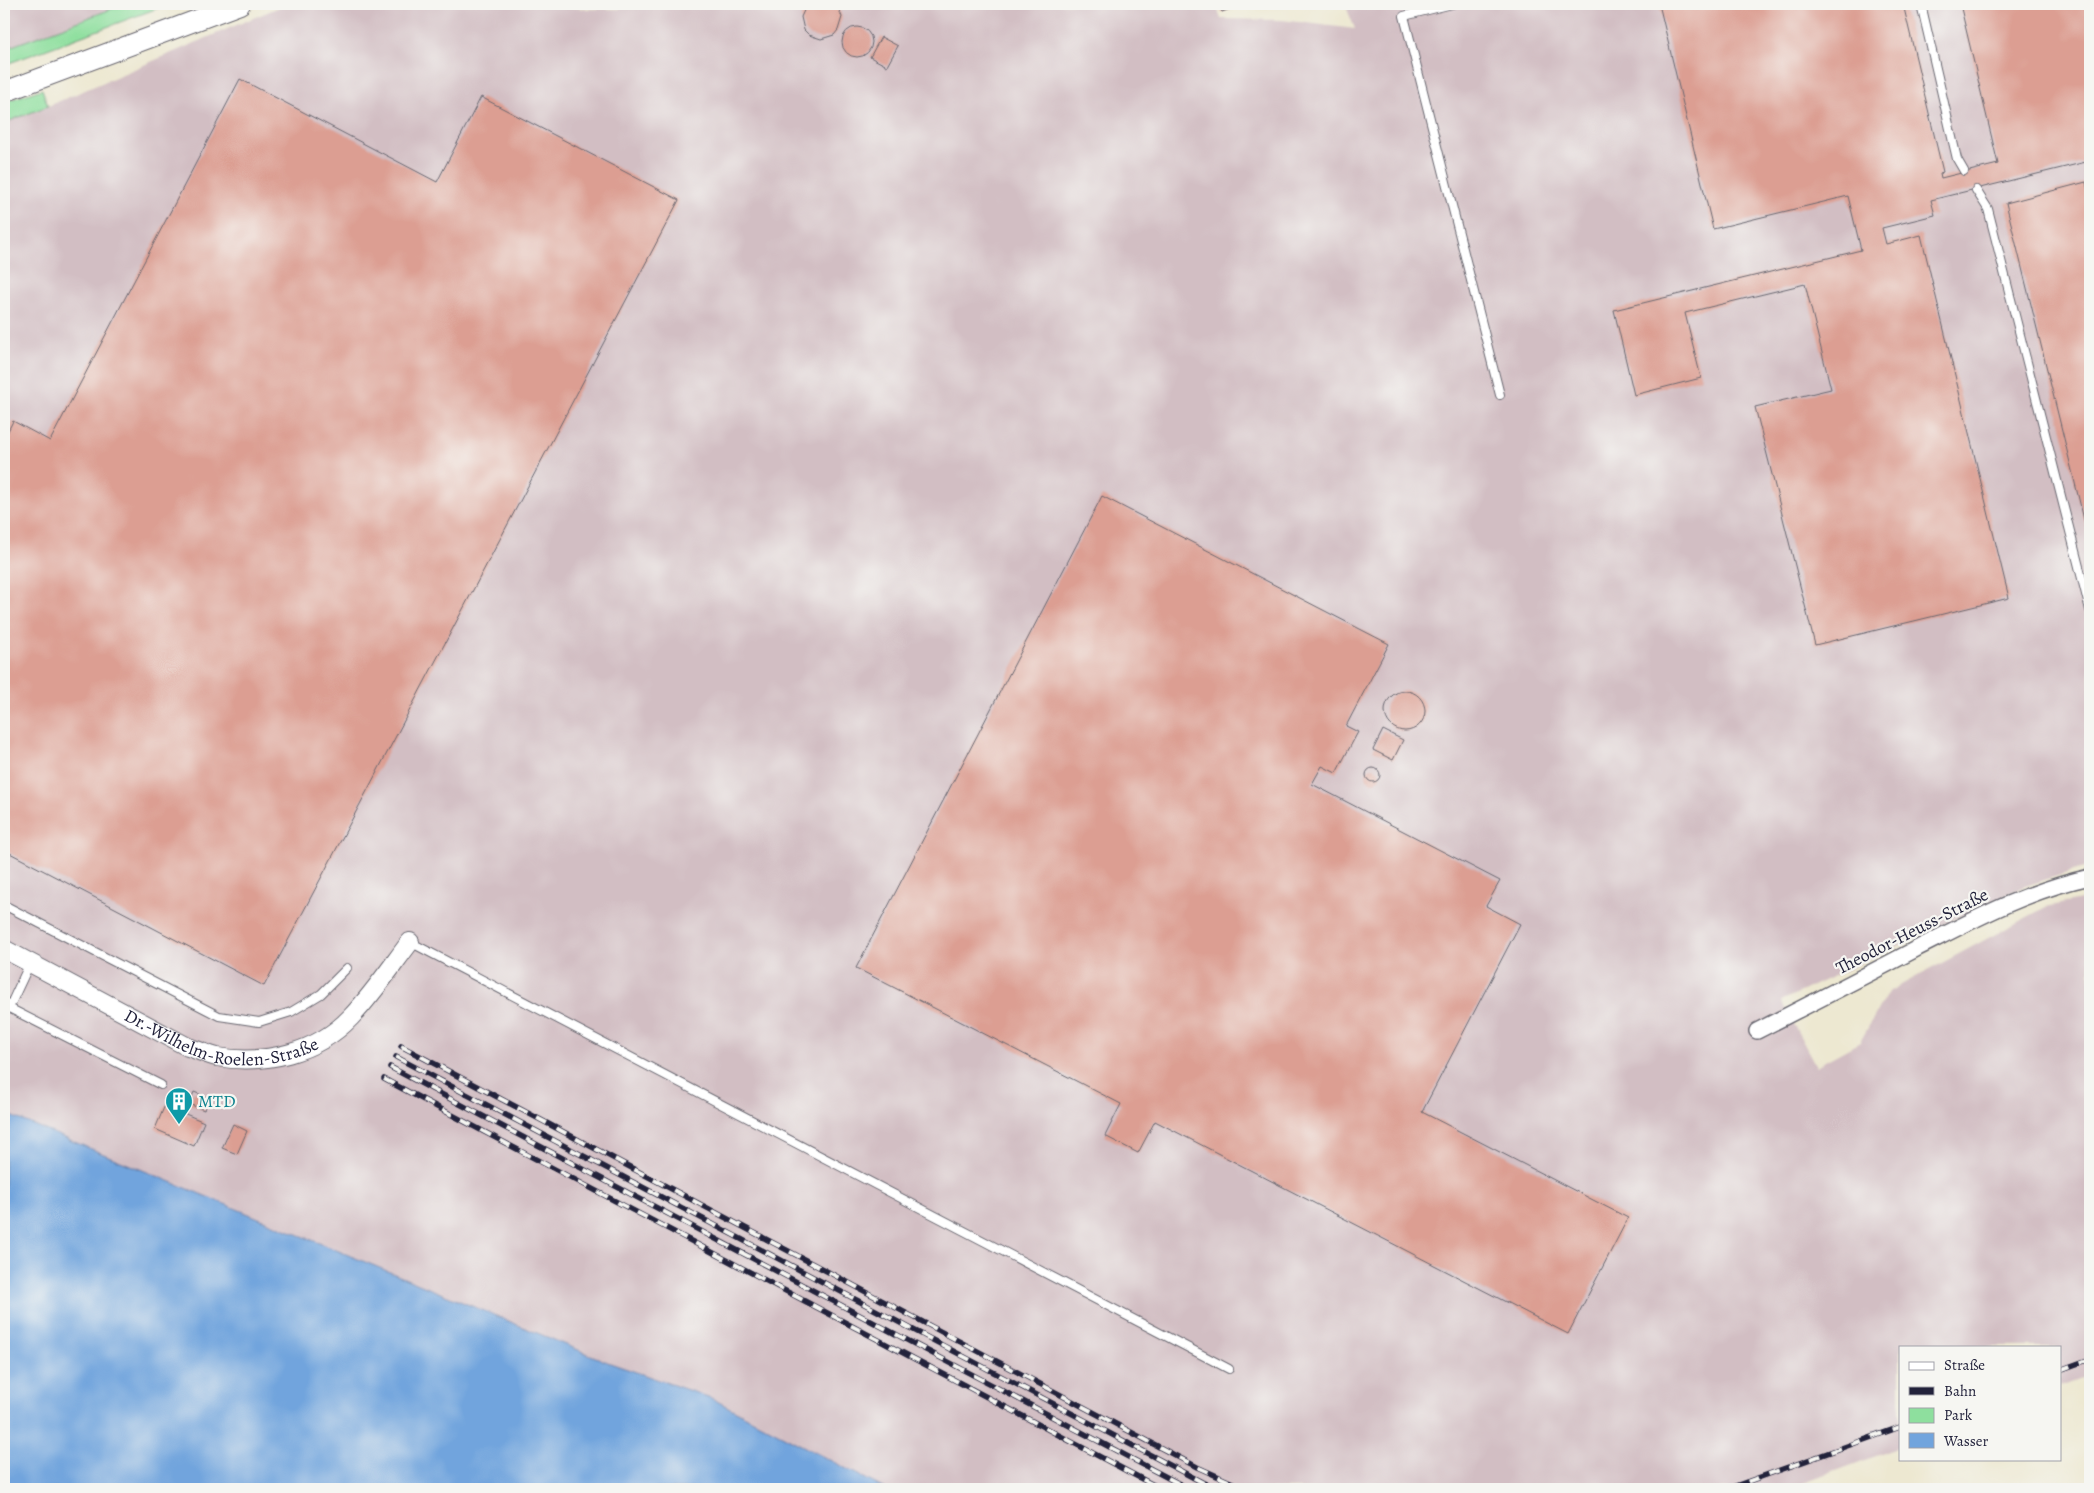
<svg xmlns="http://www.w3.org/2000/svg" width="2094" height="1493" viewBox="0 0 2094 1493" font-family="Alegreya,serif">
<rect width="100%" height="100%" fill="#f6f6f2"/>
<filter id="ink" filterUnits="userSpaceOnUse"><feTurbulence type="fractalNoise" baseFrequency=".02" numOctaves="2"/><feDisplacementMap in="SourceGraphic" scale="10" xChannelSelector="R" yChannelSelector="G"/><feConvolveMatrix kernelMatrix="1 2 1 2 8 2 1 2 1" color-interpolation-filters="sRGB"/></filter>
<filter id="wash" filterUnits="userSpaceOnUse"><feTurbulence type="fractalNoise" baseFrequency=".0096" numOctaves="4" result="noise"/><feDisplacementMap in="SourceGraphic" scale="20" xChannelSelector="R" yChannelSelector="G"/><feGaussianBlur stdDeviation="1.12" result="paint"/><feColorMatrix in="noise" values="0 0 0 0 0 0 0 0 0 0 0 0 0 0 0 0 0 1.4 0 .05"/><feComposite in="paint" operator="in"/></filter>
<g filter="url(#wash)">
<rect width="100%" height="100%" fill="#ede8d1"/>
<!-- industrial -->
<path fill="#d2bec3" d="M4 4H125L4 49Z
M286 4H535L589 9H617L659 4H1216L1221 19 1282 20 1355 29 1345 4H2090V866L2025 886 1781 1001 1816 1066 1860 1042 1888 992 2046 907 2090 898V1375L2060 1386V1347H1900V1447L1788 1489H884L711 1398 610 1363 9 1115 4 1101V123L48 106Z"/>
<!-- green -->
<path fill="#8edf9e" stroke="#58806c" d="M125 4H169L4 65V49Z
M42 89 48 106 4 123V102Z"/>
<!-- water -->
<path fill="#71a4dd" stroke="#4a638c" d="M4 1101 9 1115 610 1363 711 1398 885 1489H4Z"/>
<g id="blocks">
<!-- building -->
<path fill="#dc9e92" d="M807 4H835L837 5 842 17 838 30 834 35 821 39 809 35 804 30 801 17Z
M1219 4H1238V6L1222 12Z
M1659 4H1903L1943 172 1940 173 1941 178 1998 164 1960 4H2090V161L1931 200 1935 215 1882 228 1886 244 1921 235 2009 598 1815 645 1755 407 1831 389 1805 284 1685 313 1701 378 1634 395 1614 310 1861 250 1848 196 1713 229Z
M842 42a15 15 0 1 1 30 0a15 15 0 1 1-30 0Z
M881 37 898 46 887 66 870 57Z
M240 79 437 182 481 97 679 200 264 986 4 850V439L13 421 50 441Z
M2086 182 2090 200V544L2006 203Z
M1102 496 1389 644 1346 726 1358 732 1336 773 1322 766 1312 784 1500 881 1486 906 1520 924 1422 1112 1628 1218 1568 1334 1155 1121 1138 1153 1105 1136 1121 1104 856 968Z
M1385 711a20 20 0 1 1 40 0a20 20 0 1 1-40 0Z
M1383 730 1403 740 1393 760 1373 750Z
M1366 775a7 7 0 1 1 14 0a7 7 0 1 1-14 0Z
M194 1092 209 1098 204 1110 189 1104Z
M165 1105 204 1122 194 1146 155 1129Z
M233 1124 247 1131 237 1154 222 1148Z"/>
</g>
</g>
<g filter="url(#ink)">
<use href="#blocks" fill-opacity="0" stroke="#696770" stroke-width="1"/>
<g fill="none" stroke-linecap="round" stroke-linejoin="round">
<!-- service casing -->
<g stroke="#696770" stroke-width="10">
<path id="service" d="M1452 4 1404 16 1500 395
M1921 4 1957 159 1964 171
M1976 190 1988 209 2090 610
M4 905 219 1016 259 1022 291 1012 321 994 347 968
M410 942 1229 1369
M30 963 9 1008 161 1085"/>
</g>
<!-- minor casing -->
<g stroke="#696770" stroke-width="18">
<path id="minor" d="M1757 1031C1810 1004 1863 977 1916 949 1973 920 2026 891 2090 877"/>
</g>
<!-- tertiary casing -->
<g stroke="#696770" stroke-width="20">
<g id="tertiary">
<path id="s1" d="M4 949 188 1047C198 1050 208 1055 217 1057 265 1065 317 1053 351 1017 373 994 391 967 410 942"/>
</g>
</g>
<!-- secondary casing -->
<g stroke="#696770" stroke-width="22">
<path id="secondary" d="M4 92 240 4"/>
</g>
<!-- service -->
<use href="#service" stroke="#fff" stroke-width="8"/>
<!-- minor -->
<use href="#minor" stroke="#fff" stroke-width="15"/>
<!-- tertiary -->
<use href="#tertiary" stroke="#fff" stroke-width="18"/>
<!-- secondary -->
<use href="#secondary" stroke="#fff" stroke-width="20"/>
<!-- rail casing -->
<g stroke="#22223b" stroke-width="5.5">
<path id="rail" d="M401 1046 1197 1467 1246 1489
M396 1057 1215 1489
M390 1067 1189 1489
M384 1079 1161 1489
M2060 1370 2090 1359
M1727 1489 1900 1427"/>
</g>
<!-- rail -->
<use href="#rail" stroke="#f6f6f2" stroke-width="4" stroke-dasharray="11" stroke-linecap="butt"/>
</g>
</g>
<!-- icons -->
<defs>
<g id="building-pin" transform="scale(1.4375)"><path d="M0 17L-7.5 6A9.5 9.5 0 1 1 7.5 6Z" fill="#0f9aa8" stroke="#f6f6f2"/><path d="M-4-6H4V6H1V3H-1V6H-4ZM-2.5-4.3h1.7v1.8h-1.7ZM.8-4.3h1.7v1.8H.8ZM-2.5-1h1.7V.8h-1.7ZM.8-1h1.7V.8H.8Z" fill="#fff"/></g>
</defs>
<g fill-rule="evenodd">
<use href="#building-pin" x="179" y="1101"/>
</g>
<g text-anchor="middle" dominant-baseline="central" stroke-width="4.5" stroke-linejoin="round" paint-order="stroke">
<!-- street labels -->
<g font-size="18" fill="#22223b" stroke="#f6f6f2">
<text transform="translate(1912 931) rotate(-27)">Theodor-Heuss-Straße</text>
<text stroke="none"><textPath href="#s1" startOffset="240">Dr.-Wilhelm-Roelen-Straße</textPath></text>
</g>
<!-- culture labels -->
<g font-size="18" fill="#0d838f" stroke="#f6f6f2" text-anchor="start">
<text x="198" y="1101">MTD</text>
</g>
</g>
<!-- margin -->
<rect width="2094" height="1493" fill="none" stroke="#f6f6f2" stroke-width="20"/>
<!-- legend -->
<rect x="1899" y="1346" width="162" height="115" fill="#f6f6f2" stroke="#a1a1a9"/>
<rect x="1909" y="1362" width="25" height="8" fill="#ffffff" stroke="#a1a1a9"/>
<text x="1944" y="1370" font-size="15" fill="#22223b">Straße</text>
<rect x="1909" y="1387" width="25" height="8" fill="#22223b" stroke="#a1a1a9"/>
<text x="1944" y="1396" font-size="15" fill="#22223b">Bahn</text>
<rect x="1909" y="1408" width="25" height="15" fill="#8edf9e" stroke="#a1a1a9"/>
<text x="1944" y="1420" font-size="15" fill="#22223b">Park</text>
<rect x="1909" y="1433" width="25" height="15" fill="#71a4dd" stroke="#a1a1a9"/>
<text x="1944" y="1446" font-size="15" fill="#22223b">Wasser</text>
</svg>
